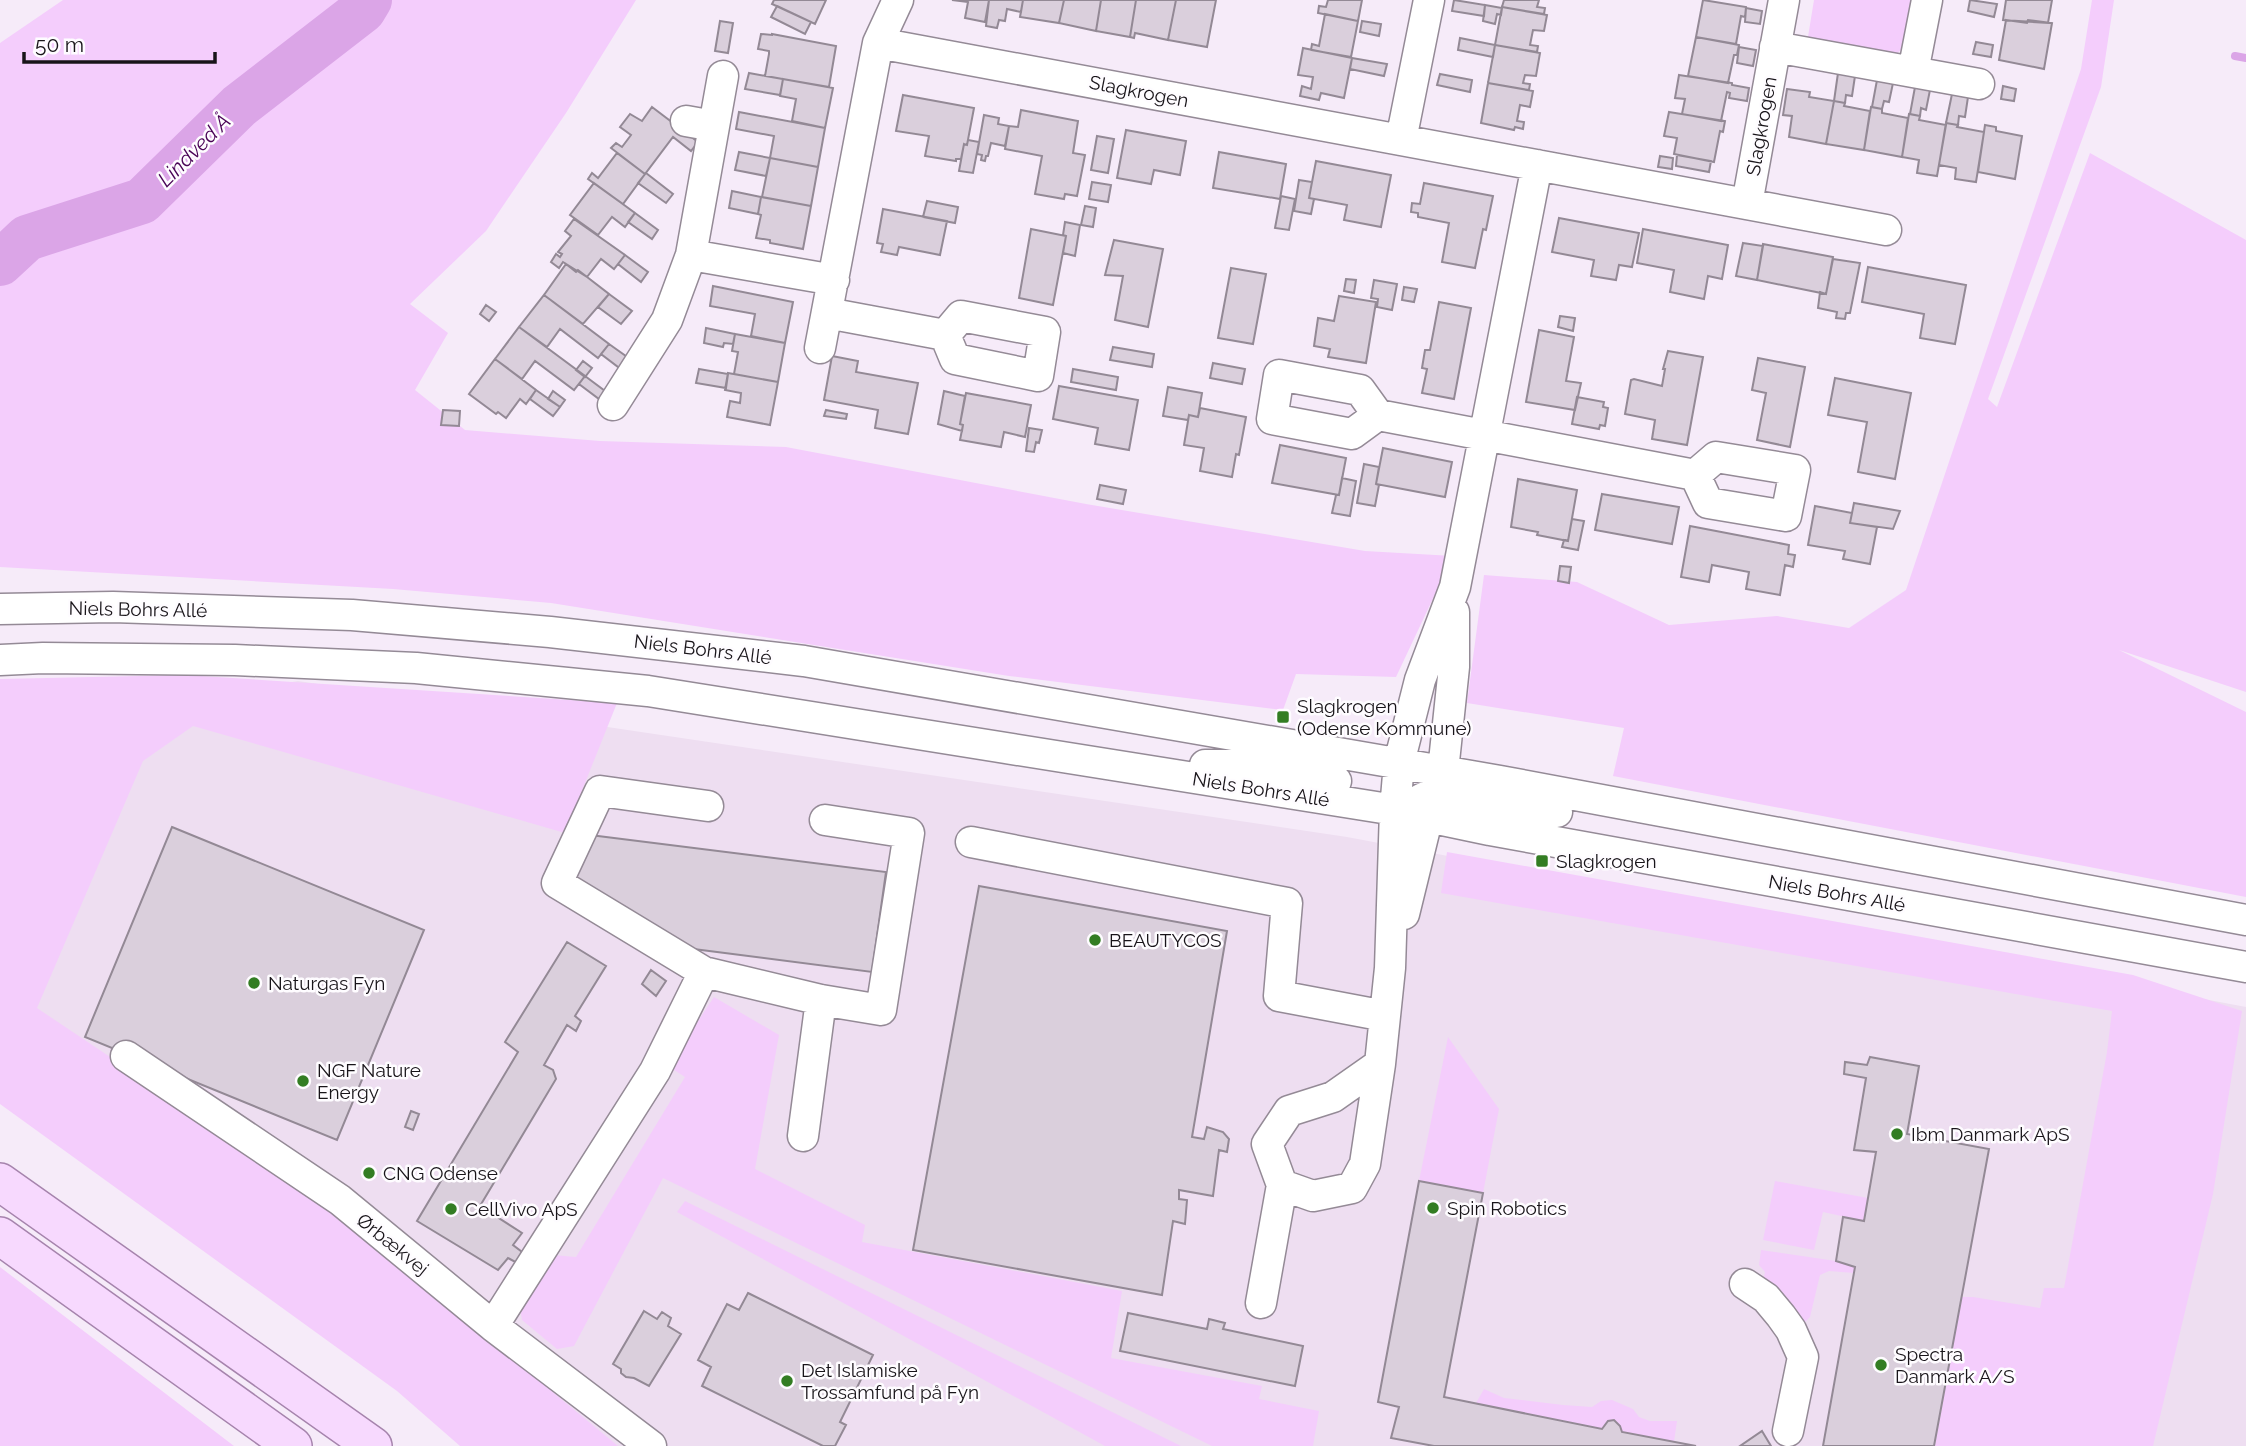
<svg xmlns="http://www.w3.org/2000/svg" width="2246" height="1446" viewBox="0 0 2246 1446" font-family="Raleway,sans-serif">
<rect width="100%" height="100%" fill="#f6ebf9"/>
<!-- built -->
<path fill="#eedef1" d="M298 681 1347 837 2246 1007V1446H495L15 1015 140 706Z"/>
<!-- green -->
<path fill="#f4cdfc" d="M63 0H636L566 113 486 231 410 304 448 333 415 390 465 430 600 441 786 447 1086 504 1365 551 1453 556 1396 677 1296 674 1283 710 1009 676 551 603 393 589 0 567V43Z
M1814 0H1915L1906 46 1896 54 1807 43Z
M2092 0H2114L2101 87 1988 399 1997 407 2090 153 2246 240V692L2119 650 2246 712V897L1613 776 1624 728 1467 703 1484 575 1577 582 1669 625 1777 616 1849 628 1906 590 2081 69Z
M186 675 617 703 565 833 193 726 143 761 37 1008 304 1187 618 1446H460L397 1391 0 1104V679Z
M1447 852 2133 975 2242 1011 2213 1194 2153 1446H1935L1962 1297H1973L2040 1308 2044 1288H2064L2107 1052 2112 1011 1441 893Z
M714 997 779 1035 755 1169 865 1225 862 1242 1122 1291 1111 1358 1262 1386 1259 1399 1319 1411 1313 1446H1212L663 1178 574 1346 557 1349 522 1320 520 1308 553 1255 576 1257 685 1077 668 1066Z
M1448 1037 1499 1109 1483 1193 1419 1181Z
M1775 1181 1868 1198 1864 1221 1823 1212 1814 1250 1763 1240Z
M685 1201 1181 1446H1105L677 1212Z
M1761 1250 1836 1261 1855 1267 1854 1273 1829 1271 1820 1275 1810 1317 1800 1327 1763 1281 1765 1272 1759 1265Z
M0 1267 234 1446H0Z
M1484 1389 1504 1398 1563 1405 1592 1407 1601 1401 1612 1400 1633 1409 1639 1417 1650 1421H1677L1674 1442 1622 1432 1608 1421 1602 1429 1476 1403Z"/>
<g fill="none" stroke-linecap="round" stroke-linejoin="round">
<!-- stream -->
<path stroke="#dba5e7" stroke-width="8" d="M2235 56 2246 58"/>
<!-- river -->
<path stroke="#dba5e7" stroke-width="46" d="M0 263 27 238 142 201 239 106 363 10 369 0"/>
</g>
<!-- building -->
<path fill="#dacfdc" stroke="#938995" stroke-width="2" d="M774 0H826L815 24 772 4Z
M952 0H989L985 22 965 18 968 2Z
M989 0H1023L1021 12 1007 9 1005 21 999 20 997 28 986 26Z
M1023 0H1064L1059 23 1020 17Z
M1064 0H1101L1096 31 1059 23Z
M1101 0H1136L1130 37 1096 31Z
M1136 0H1176L1168 40 1135 33 1134 38 1130 37Z
M1176 0H1216L1207 47 1168 40Z
M1328 0H1362L1358 21 1318 13 1319 6 1326 7Z
M1454 0 1485 5 1484 16 1452 11Z
M1504 0H1539L1537 7 1545 8 1544 14 1502 7Z
M1703 0 1746 7 1745 17 1741 16 1736 44 1696 37Z
M1970 0 1997 4 1994 17 1968 11Z
M2006 0H2052L2048 23 2003 20Z
M1485 5 1502 8 1501 15 1497 14 1495 24 1483 21Z
M777 6 811 22 805 34 771 17Z
M1502 7 1547 15 1544 31 1533 30 1530 45 1538 46 1537 52 1495 45Z
M1746 8 1762 11 1760 24 1745 22Z
M1325 14 1358 21 1351 57 1311 50 1312 44 1319 46Z
M2006 20 2027 23 2028 20 2052 23 2044 69 1999 60Z
M720 21 733 23 728 53 715 51Z
M1362 21 1381 24 1379 36 1360 32Z
M761 34 772 35V34L836 46 829 87 765 76 769 54V51L758 49Z
M1696 37 1739 45 1737 55H1734L1728 83 1688 76Z
M1460 38 1495 45 1493 57 1458 50Z
M1976 42 1993 45 1991 57 1973 54Z
M1495 45 1540 53 1536 76 1525 75 1523 83 1530 84 1529 90 1488 83Z
M1739 47 1756 50 1753 66 1737 63Z
M1303 48 1352 58 1344 98 1321 93 1319 100 1300 96 1302 86 1311 89 1313 77 1298 75Z
M1352 58 1387 64 1384 76 1350 69Z
M749 73 783 79 780 95 745 89Z
M1838 73 1855 76 1852 96 1846 95 1845 103 1834 101Z
M1440 74 1472 80 1470 92 1437 85Z
M1679 75 1732 83V85L1749 88 1747 101 1729 98 1730 93 1727 92 1721 121 1682 114 1685 99 1675 98Z
M783 79 833 88 825 128 792 121 796 99 780 96Z
M1877 80 1893 83 1889 102 1884 101 1882 109 1872 107Z
M1488 83 1533 91 1530 107 1520 105 1517 121 1524 122 1523 129 1515 127 1514 130 1481 123Z
M2003 86 2016 89 2014 101 2001 99Z
M1915 87 1930 90 1926 110 1921 108 1920 116 1910 114Z
M1787 89 1810 92 1809 97 1834 101 1826 144 1789 137 1792 116 1783 115Z
M1952 94 1968 97 1965 117 1959 116 1958 125 1946 123Z
M903 95 974 108 967 145 964 144 961 159H956V161L925 156 929 136 896 131Z
M1834 101 1845 103 1844 106 1870 111 1864 150 1826 144Z
M652 107 698 142 691 151 673 137 645 174 611 148 616 143 622 147 631 135 620 127 630 114 642 121Z
M1871 107 1882 109V113L1908 118 1902 157 1864 150Z
M1021 110 1078 121 1073 153 1085 155 1077 196 1065 194 1064 199 1035 194 1042 156 1005 149 1009 126 1018 127Z
M739 112 825 128 818 167 770 158 774 136 736 129Z
M1669 112 1725 121 1723 132 1720 131 1714 162 1674 154 1677 138 1664 136Z
M1909 114 1920 116 1919 120 1946 125 1937 176 1917 173 1919 160 1902 157Z
M984 115 999 118 998 124 1009 126 1005 146 991 143 988 156H986L985 161 981 160 982 155 977 154Z
M1946 123 1958 125 1957 127 1984 132 1976 182 1955 179 1956 168 1939 165Z
M1985 125 1996 127V131L2022 136 2015 179 1978 172Z
M1126 130 1186 141 1180 175 1154 170 1151 184 1117 178Z
M1097 136 1114 139 1108 173 1091 170Z
M968 140 979 142 973 173 959 171 964 144 967 145Z
M739 152 770 158 766 176 735 170Z
M1219 152 1286 164 1280 199 1213 188Z
M617 153 645 174 623 204 588 179 592 173 598 178Z
M1677 155 1711 161 1709 172 1676 166Z
M1660 156 1673 158 1672 169 1658 167Z
M770 158 818 167 811 206 762 197Z
M1316 161 1391 175 1381 227 1344 220 1347 205 1309 198Z
M646 173 673 194 666 203 638 183Z
M1299 180 1312 182 1309 198 1314 199 1311 214 1294 211Z
M1092 182 1111 185 1108 202 1089 199Z
M594 183 635 213 625 227 612 217 598 235 570 215Z
M1424 183 1493 196 1486 230 1483 229 1475 268 1442 262 1449 223 1418 217V213L1411 212 1412 203 1420 204Z
M732 191 761 197 758 214 729 208Z
M1281 196 1295 199 1289 230 1275 228Z
M761 197 811 206 803 249 770 243V240L756 238 761 215 758 214Z
M927 201 958 207 955 223 923 217Z
M1085 206 1096 208 1093 227 1081 225Z
M883 209 947 221 940 255 899 247 897 255 881 252 883 244 877 243Z
M635 213 658 230 652 239 628 222Z
M1559 218 1639 233 1632 267 1619 265 1616 280 1591 276 1594 260 1552 252Z
M574 219 625 255 614 269 601 259 587 277 563 262 559 268 551 262 556 254 560 257 562 254 558 252 571 236 565 231Z
M1065 222 1080 225 1075 256 1063 253 1066 236 1063 235Z
M1031 229 1066 236 1053 305 1019 298Z
M1643 229 1728 245 1722 279 1708 276 1704 299 1670 292 1674 270 1637 263Z
M1114 240 1163 249 1148 327 1115 320 1123 276 1105 275Z
M1743 243 1763 246 1757 280 1736 276Z
M1763 244 1833 257 1826 294 1757 280Z
M625 255 648 272 641 282 618 264Z
M1833 259 1860 263 1850 313H1846L1845 319 1836 318 1837 312 1818 308 1820 292 1826 294Z
M566 264 576 272 578 270 609 294 583 324 544 295Z
M1868 267 1966 285 1955 344 1920 338 1924 314 1862 302Z
M1231 268 1266 274 1253 344 1218 338Z
M1346 279 1356 280 1354 293 1344 291Z
M1374 280 1397 284 1392 310 1377 307 1378 299 1371 298Z
M713 286 793 302 785 343 751 336 755 314 710 306Z
M1404 287 1417 289 1414 302 1402 300Z
M609 294 632 311 621 324 598 307Z
M544 295 609 344 598 358 560 329 547 347 519 327Z
M1339 296 1376 302 1366 363 1328 357 1330 349 1314 346 1318 318 1334 321Z
M1439 302 1471 308 1454 399 1422 393 1427 369 1422 368 1425 350H1430Z
M486 305 496 312 489 321 480 314Z
M1560 316 1575 318 1573 331 1558 327Z
M519 327 585 376 574 390 535 361 522 379 495 359Z
M706 328 735 334 733 344 724 343 723 347 704 343Z
M1539 330 1574 337 1566 381 1581 383 1575 410 1526 402Z
M735 334 785 343 778 382 734 374 738 352 732 351Z
M609 344 630 359 622 370 601 354Z
M1113 347 1154 354 1152 367 1110 360Z
M1668 351 1703 357 1687 445 1652 439 1655 420 1625 414 1631 380 1634 379 1662 386 1665 369H1663Z
M832 356 858 361 856 372 918 383 908 434 875 428 878 410 824 400Z
M1758 358 1805 367 1790 447 1757 440 1766 393 1752 390Z
M495 359 536 390 526 404 520 399 506 418 498 412 496 414 469 394Z
M583 361 592 368 585 377 576 370Z
M1213 363 1245 369 1242 384 1210 378Z
M699 369 728 374 726 388 696 383Z
M1073 369 1118 377 1116 390 1071 382Z
M728 373 778 382 770 425 727 417 730 401 740 403 741 393 725 390Z
M585 376 605 391 599 399 579 384Z
M1835 378 1911 393 1895 479 1858 472 1867 422 1828 415Z
M1059 386 1138 400 1129 450 1095 444 1098 428 1053 419Z
M1168 387 1202 393 1198 417 1189 415 1188 420 1163 416Z
M536 390 560 407 553 416 530 399Z
M553 391 565 400 560 407 548 399Z
M944 391 965 396 960 424 963 425 962 431 938 424Z
M966 393 1031 405 1025 437 1004 432 1001 447 960 440 963 425 960 424Z
M1577 397 1604 402 1603 407 1608 408 1605 426 1600 425 1599 429 1572 424Z
M1200 408 1246 417 1239 455 1236 454 1232 477 1200 471 1204 448 1184 445 1189 415 1198 417Z
M443 410 460 411 459 426 441 425Z
M826 410 847 414 846 419 824 416Z
M1029 428 1042 430 1039 443 1036 442 1034 452 1026 451Z
M1280 445 1346 458 1339 495 1272 483Z
M1383 448 1452 462 1445 497 1376 484Z
M1364 464 1379 467 1376 484 1379 485 1375 506 1357 503Z
M1342 478 1356 481 1350 516 1332 513 1336 495H1339Z
M1518 479 1577 490 1568 541 1537 535 1538 532 1511 527Z
M1100 485 1126 490 1123 504 1097 499Z
M1602 494 1679 507 1672 544 1595 530Z
M1854 503 1900 511 1893 529 1850 523Z
M1815 506 1852 513 1850 523 1877 527 1870 564 1843 559 1845 551 1808 545Z
M1572 519 1584 521 1578 550 1562 547 1564 540 1568 541Z
M1690 526 1789 545 1788 554 1795 555 1793 567 1785 565 1780 595 1746 589 1749 572 1712 565 1709 582 1681 577Z
M1560 566 1571 567 1569 583 1558 581Z
M172 827 424 930 337 1140 85 1037Z
M590 835 886 872 872 972 678 947 573 879Z
M979 886 1227 931 1192 1137 1204 1139 1207 1127 1223 1132 1229 1139 1227 1152 1219 1150 1213 1196 1179 1190V1199L1187 1200 1185 1224 1173 1221 1162 1295 913 1250Z
M567 942 606 966 575 1016 581 1021 576 1031 567 1025 544 1065 553 1070 556 1079 480 1206 522 1233 513 1245 526 1255 519 1264 508 1258 498 1270 417 1221 518 1052 505 1042Z
M651 970 666 981 656 996 642 984Z
M1870 1057 1919 1066 1907 1134 1989 1149 1934 1446H1823L1855 1267 1836 1261 1843 1217 1864 1221 1876 1152 1854 1150 1866 1078 1844 1074 1845 1062 1867 1065Z
M411 1111 419 1114 413 1130 405 1127Z
M1419 1181 1483 1193 1444 1397 1602 1429 1608 1421 1614 1420 1620 1426 1622 1432 1696 1446H1434L1391 1438 1399 1407 1378 1402Z
M748 1293 873 1355 840 1422 846 1425 835 1446H823L702 1386 711 1367 698 1360 727 1304 739 1310Z
M644 1311 657 1319 662 1312 671 1318 668 1326 681 1334 649 1386 634 1378 626 1377 621 1373V1369L613 1364Z
M1128 1313 1207 1329 1209 1319 1225 1323 1223 1329 1303 1346 1295 1386 1120 1351Z
M1762 1431 1771 1446H1740Z"/>
<g fill="none" stroke-linecap="round" stroke-linejoin="round">
<!-- minor casing -->
<g stroke="#948a96" stroke-width="33">
<path id="minor" d="M878 43 1886 230
M1775 47 1979 84
M1913 72 1927 0
M686 121 714 126
M1401 140 1429 0
M1747 204 1784 0
M691 255 834 280
M827 313 945 335 955 359 1038 376 1045 332 961 316 945 335
M820 348 878 43 898 0
M613 405 667 320 691 255 723 76
M1378 415 1352 434 1272 419 1279 375 1360 390 1378 415 1695 475 1708 503 1786 516 1795 470 1716 457 1695 475
M0 609 113 607 352 615 550 632 804 661 1500 781 2246 920
M0 660 43 658 235 660 416 668 648 691 1395 810 1490 830 2246 967
M1205 765H1249L1336 781
M1421 799 1436 792 1557 812
M971 842 1287 903 1279 996 1385 1016
M1404 914 1428 816 1443 771 1454 667V612
M704 972 557 883 600 791 708 806
M126 1056 340 1200 493 1326 651 1446
M1380 1064 1333 1097 1289 1111 1267 1144 1282 1185 1313 1196 1352 1188 1365 1164 1380 1064 1390 968 1395 810 1399 763 1420 680 1455 587 1537 165
M803 1136 821 1000
M1745 1284 1766 1298 1781 1316 1791 1330 1803 1357 1788 1431
M1261 1303 1282 1185
M493 1326 655 1071 704 972 821 1000 881 1010 909 833 825 820"/>
</g>
<!-- major casing -->
<g stroke="#a684ad" stroke-width="40">
<path id="major" d="M0 1182 373 1446
M0 1236 293 1446"/>
</g>
<!-- minor -->
<use href="#minor" stroke="#fff" stroke-width="30"/>
<!-- major -->
<use href="#major" stroke="#f7d9fe" stroke-width="37"/>
</g>
<!-- markers -->
<g fill="#337d23" stroke="#fefcff" stroke-width="2.5">
<rect x="1276" y="710" width="14" height="14" rx="3.5"/>
<rect x="1535" y="854" width="14" height="14" rx="3.5"/>
<circle cx="1095" cy="940" r="7"/>
<circle cx="254" cy="983" r="7"/>
<circle cx="303" cy="1081" r="7"/>
<circle cx="1897" cy="1134" r="7"/>
<circle cx="369" cy="1173" r="7"/>
<circle cx="1433" cy="1208" r="7"/>
<circle cx="451" cy="1209" r="7"/>
<circle cx="1881" cy="1365" r="7"/>
<circle cx="787" cy="1381" r="7"/>
</g>
<g text-anchor="middle" dominant-baseline="central" stroke-width="5" stroke-linejoin="round" paint-order="stroke">
<!-- street labels -->
<g font-size="19" fill="#181419" stroke="#fefcff">
<text transform="translate(1139 91) rotate(11)">Slagkrogen</text>
<text transform="translate(1761 126) rotate(-80)">Slagkrogen</text>
<text transform="translate(138 609) rotate(1)">Niels Bohrs Allé</text>
<text transform="translate(703 649) rotate(7)">Niels Bohrs Allé</text>
<text transform="translate(1261 789) rotate(9)">Niels Bohrs Allé</text>
<text transform="translate(1837 893) rotate(10)">Niels Bohrs Allé</text>
<text transform="translate(393 1244) rotate(39)">Ørbækvej</text>
</g>
<!-- poi labels -->
<g font-size="19" fill="#181419" stroke="#fefcff" text-anchor="start">
<text x="1297" y="706">Slagkrogen<tspan x="1297" dy="22">(Odense Kommune)</tspan></text>
<text x="1556" y="861">Slagkrogen</text>
<text x="1109" y="940">BEAUTYCOS</text>
<text x="268" y="983">Naturgas Fyn</text>
<text x="317" y="1070">NGF Nature<tspan x="317" dy="22">Energy</tspan></text>
<text x="1911" y="1134">Ibm Danmark ApS</text>
<text x="383" y="1173">CNG Odense</text>
<text x="1447" y="1208">Spin Robotics</text>
<text x="465" y="1209">CellVivo ApS</text>
<text x="1895" y="1354">Spectra<tspan x="1895" dy="22">Danmark A/S</tspan></text>
<text x="801" y="1370">Det Islamiske<tspan x="801" dy="22">Trossamfund på Fyn</tspan></text>
</g>
<!-- water labels -->
<g font-size="21" font-style="italic" fill="#490356" stroke="#fefcff">
<text transform="translate(194 150) rotate(-45)">Lindved Å</text>
</g>
</g>
<!-- scale -->
<path d="M24 52v10h191v-10" fill="none" stroke="#181419" stroke-width="3.5"/>
<text x="35" y="52" font-size="21" fill="#181419" stroke="#fefcff" stroke-width="5" paint-order="stroke">50 m</text>
</svg>
